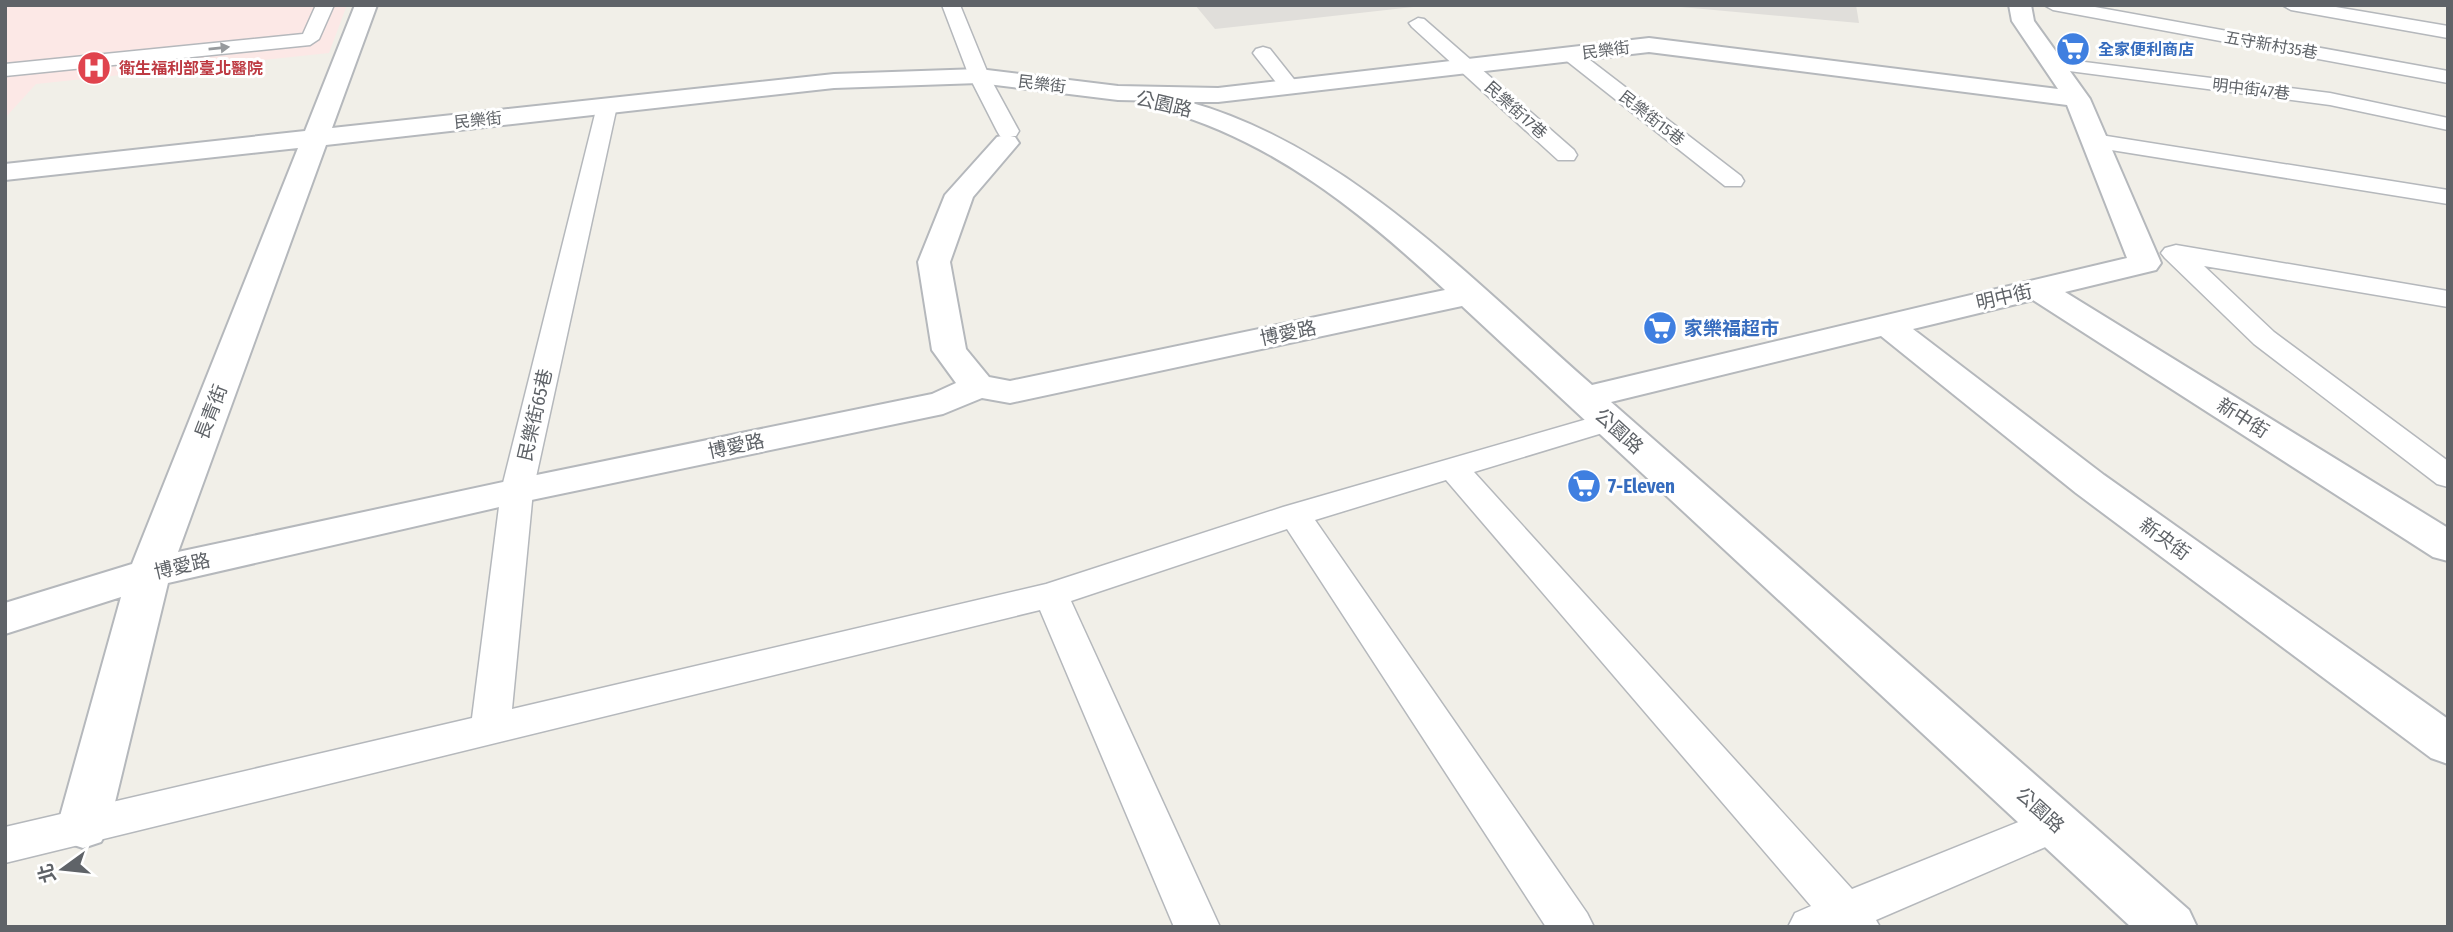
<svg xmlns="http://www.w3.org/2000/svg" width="2453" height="932" viewBox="0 0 2453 932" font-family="'Fira Sans Condensed','Noto Sans TC',sans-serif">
<rect width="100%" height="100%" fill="#f1efe8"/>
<!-- industrial -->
<path fill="#e0deda" d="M1195 5H1431L1215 29Z
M1659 5H1856L1859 23Z"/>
<!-- medical -->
<path fill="#fce8e6" d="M5 5H347L329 53 36 84 5 118Z"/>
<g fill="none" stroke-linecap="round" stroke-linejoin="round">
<!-- lane casing -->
<g stroke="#b5b8bc" stroke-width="3">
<path id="lane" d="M316 5H334L319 39 310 45 5 76V64L303 34Z
M942 5H960L989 76 1019 131 1016 136H1000L997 131 969 76Z
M2044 5H2084L2448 71V83L2053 10Z
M2282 5H2324L2448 26V38L2291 10Z
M1418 18 1424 19 1574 150 1577 155 1574 160H1558L1412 27 1409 23Z
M1263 47 1270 49 1297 83 1300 87 1297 91H1283L1256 57 1253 53 1256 49Z
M1570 48 1577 50 1741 176 1744 181 1741 186H1725L1563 58 1560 54 1563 50Z
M2053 58 2330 93 2448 118V130L2330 105 2046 68 2043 64 2046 60Z
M607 100 614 102 617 106 533 491 512 709 1046 584 1283 507 1608 413 1619 416 1623 422 1619 428 1474 472 1852 889 2056 807 2071 812 2077 824 2071 836 1876 920 1880 927H1788L1795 913 1811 906 1446 480 1315 520 1587 913 1594 927H1546L1287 529 1071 601 1220 927H1174L1040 610 5 863V827L472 718 501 491 597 106 600 102Z
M2094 134 2448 190V204L2086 146 2083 141 2086 136Z
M2176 245 2448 291V307L2204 266 2274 332 2448 461V487L2437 484 2254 344 2165 258 2161 253 2165 248Z"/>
</g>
<!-- street casing -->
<g stroke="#b5b8bc" stroke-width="4">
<path id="street" d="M355 5H377L332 128 834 74 979 69 1118 86 1218 88 1649 38 2058 89 2012 21 2009 5H2031L2034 21 2090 99 2161 263 2156 270 2065 292 2448 528V561L2433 557 2033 300 1913 329 2104 475 2448 719V764L2431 758 2076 493 1881 336 1611 402 2189 910 2197 927H2131L1462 306 1010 403 982 398 943 414 517 503 168 583 109 827 101 842 83 848 65 842 57 827 121 597 5 634V603L132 564 298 148 5 180V164L305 131ZM1649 52 2067 105 2127 258 1592 385C1472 280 1346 146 1189 102H1218ZM979 83 1118 100 1165 101 1162 106 1166 111C1275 142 1363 214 1445 290L1010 381 989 377 966 349 950 262 973 197 1019 143 1015 137 1006 135 997 137 945 195 918 262 932 350 956 383 932 394 517 479 178 552 326 145 834 88Z"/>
</g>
<!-- lane -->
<use href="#lane" fill="#fff" fill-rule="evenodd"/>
<!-- street -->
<use href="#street" fill="#fff" fill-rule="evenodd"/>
</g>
<!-- one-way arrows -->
<defs><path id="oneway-solid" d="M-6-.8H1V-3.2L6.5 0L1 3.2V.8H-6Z" transform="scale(1.75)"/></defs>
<use fill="#979a9d" href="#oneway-solid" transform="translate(219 48) rotate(-6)"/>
<!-- icons -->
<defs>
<g id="supermarket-disc" transform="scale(1.75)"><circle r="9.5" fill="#3f7fe0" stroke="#fff"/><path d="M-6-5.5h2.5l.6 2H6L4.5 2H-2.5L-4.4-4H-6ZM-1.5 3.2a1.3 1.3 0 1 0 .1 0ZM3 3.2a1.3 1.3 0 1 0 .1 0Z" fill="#fff"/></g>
<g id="hospital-disc" transform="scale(1.75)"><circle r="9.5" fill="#e0444e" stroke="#fff"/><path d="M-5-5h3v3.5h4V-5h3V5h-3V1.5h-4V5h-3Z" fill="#fff"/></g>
</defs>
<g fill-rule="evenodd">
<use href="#supermarket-disc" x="2073" y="49"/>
<use href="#hospital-disc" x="94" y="68"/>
<use href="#supermarket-disc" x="1660" y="328"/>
<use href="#supermarket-disc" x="1584" y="486"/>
</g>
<g text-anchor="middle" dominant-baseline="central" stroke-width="6" stroke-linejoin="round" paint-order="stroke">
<!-- far-street labels -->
<g font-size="16" fill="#5f6368" stroke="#fff">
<text transform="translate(2271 45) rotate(10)">五守新村35巷</text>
<text transform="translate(1606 50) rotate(-7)">民樂街</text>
<text transform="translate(1042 84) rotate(7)">民樂街</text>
<text transform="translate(2251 89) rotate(7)">明中街47巷</text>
<text transform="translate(1516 110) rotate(42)">民樂街17巷</text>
<text transform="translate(1652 118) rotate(38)">民樂街15巷</text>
<text transform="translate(478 120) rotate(-6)">民樂街</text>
</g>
<!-- far-shop labels -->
<g font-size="16" font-weight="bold" fill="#366cbe" stroke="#fff" text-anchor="start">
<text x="2098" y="49">全家便利商店</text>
</g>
<!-- far-health labels -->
<g font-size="16" font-weight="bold" fill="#be3a42" stroke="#fff" text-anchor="start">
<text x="119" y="68">衛生福利部臺北醫院</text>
</g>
<!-- street labels -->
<g font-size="19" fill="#5f6368" stroke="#fff">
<text transform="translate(1164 104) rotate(13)">公園路</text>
<text transform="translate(2004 297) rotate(-13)">明中街</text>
<text transform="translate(1288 333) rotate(-12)">博愛路</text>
<text transform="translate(211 412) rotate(-69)">長青街</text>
<text transform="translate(535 415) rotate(-77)">民樂街65巷</text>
<text transform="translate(2243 418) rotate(32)">新中街</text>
<text transform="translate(1619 431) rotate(42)">公園路</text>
<text transform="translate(736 446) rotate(-12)">博愛路</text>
<text transform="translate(2165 539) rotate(36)">新央街</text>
<text transform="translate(182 566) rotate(-13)">博愛路</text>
<text transform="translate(2040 810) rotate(42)">公園路</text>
</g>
<!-- shop labels -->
<g font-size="19" font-weight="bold" fill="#366cbe" stroke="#fff" text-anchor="start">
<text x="1684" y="328">家樂福超市</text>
<text x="1608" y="486">7-Eleven</text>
</g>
</g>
<!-- border -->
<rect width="2453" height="932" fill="none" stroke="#5f6368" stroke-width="14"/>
<!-- north arrow -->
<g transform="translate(63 869) rotate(255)" stroke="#ffffff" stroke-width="5" paint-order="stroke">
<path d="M0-5L12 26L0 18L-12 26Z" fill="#5f6368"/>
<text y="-10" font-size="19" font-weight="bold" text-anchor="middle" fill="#5f6368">北</text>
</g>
</svg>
